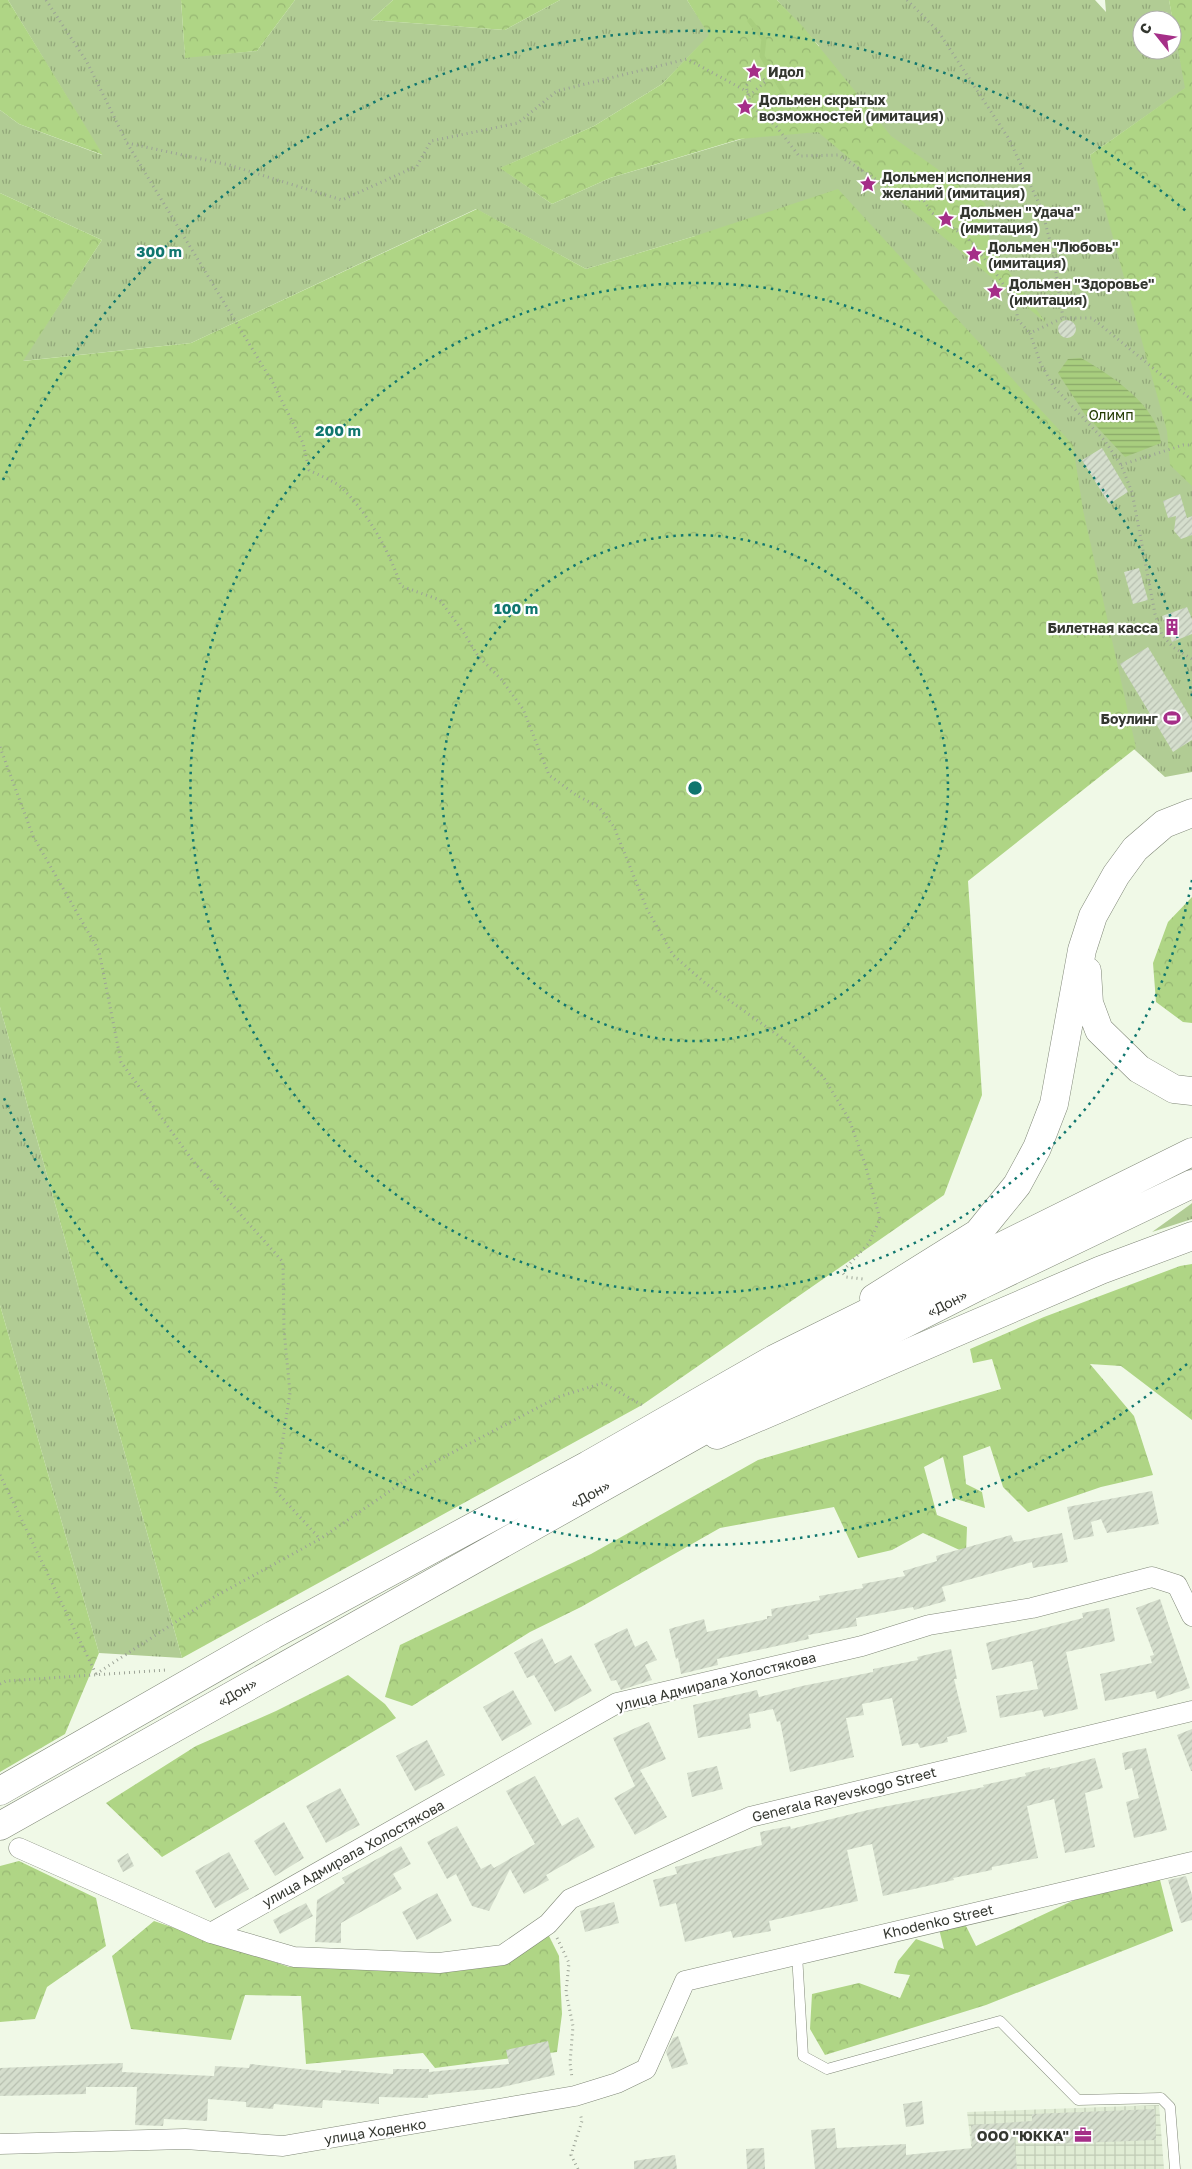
<svg xmlns="http://www.w3.org/2000/svg" width="1192" height="2169" viewBox="0 0 1192 2169" font-family="'Golos Text',sans-serif">
<defs>
<pattern id="industrial-grid" width="8" height="8" patternUnits="userSpaceOnUse" patternTransform="scale(1.25)"><rect width="8" height="8" fill="#e0ecd4"/><path d="M0 4h8M4 0v8" fill="none" stroke="#c1cbb6"/></pattern>
<pattern id="grass-tufts" width="24" height="20" patternUnits="userSpaceOnUse" patternTransform="scale(1.25)"><rect width="24" height="20" fill="#b1cc94"/><path d="M3 7l-1-3M5 7V3M7 7l1-3M15 17l-1-3M17 17v-4M19 17l1-3" fill="none" stroke="#91a679"/></pattern>
<pattern id="forest-crowns" width="20" height="18" patternUnits="userSpaceOnUse" patternTransform="scale(1.25)"><rect width="20" height="18" fill="#afd585"/><path d="M2 6a3 3 0 1 1 6 0M12 15a3 3 0 1 1 6 0" fill="none" stroke="#97b773"/></pattern>
<pattern id="water-rules" width="6" height="5" patternUnits="userSpaceOnUse" patternTransform="scale(1.25)"><rect width="6" height="5" fill="#a8ce7e"/><path d="M0 2.5h6" fill="none" stroke="#8aa868"/></pattern>
<pattern id="building-hatch" width="6" height="6" patternUnits="userSpaceOnUse" patternTransform="scale(1.25)"><rect width="6" height="6" fill="#d5decd"/><path d="M-1 1l2-2M0 6l6-6M5 7l2-2" fill="none" stroke="#b7bfb0"/></pattern>
</defs>
<rect width="100%" height="100%" fill="#f0f9e7"/>
<!-- industrial -->
<path fill="url(#industrial-grid)" d="M1159 2105 1164 2169H974L967 2112Z"/>
<!-- grass -->
<path fill="url(#grass-tufts)" fill-rule="evenodd" d="M8 0H181L185 57 257 51 295 0H393L371 20 505 30 560 0H687L710 35 662 84 594 126 501 168 552 204 610 178 745 138 819 46 777 0H1095L1106 12 1105 0H1169L1186 88 1090 155 1192 383V772L1165 777 1097 716 695 236 586 269 476 209 191 343 22 361 102 240 0 193V110L19 124 102 155ZM1142 20H1172V50H1142Z
M0 1007 182 1658 99 1653 0 1305Z
M1192 1203V1219L1152 1232 1191 1204Z"/>
<!-- forest -->
<path fill="url(#forest-crowns)" d="M0 0H8L103 155 19 124 0 110Z
M181 0H295L257 51 185 58Z
M393 0H560L505 30 371 20Z
M687 0H777L804 28 891 136 985 203 990 245 1046 323 818 132 740 139 610 178 552 204 500 168 594 126 662 84 709 35Z
M1169 0H1192V486L1170 465 1167 431 1090 155 1185 88Z
M838 189 1073 445 1083 510 1136 748 968 881 982 1095 944 1195 642 1405 182 1658 0 1007V193L102 240 23 361 191 343 477 209 586 269 695 236Z
M1192 897V1023L1183 1022 1156 1002 1153 963 1168 922Z
M1192 1264V1420L1121 1366 1090 1364 1134 1416 1153 1475 1101 1487 1028 1512 1003 1487 990 1446 963 1456 966 1484 982 1492 985 1508 953 1498 943 1457 924 1467 937 1515 967 1527 966 1553 923 1533 892 1550 858 1558 834 1507 720 1528 581 1607 530 1632 412 1706 385 1697 400 1645 591 1554 758 1460 1001 1389 992 1359 973 1363 970 1349 1044 1317 1180 1266Z
M0 1305 99 1653 65 1734 0 1772Z
M348 1675 385 1704 396 1718 162 1857 106 1803 196 1746 276 1711Z
M19 1861 96 1898 106 1946 47 1987 35 2019 0 2022V1866Z
M1159 1876 1173 1931 986 2005 825 2055 810 2029 812 1994 859 1983 900 1998 910 1975 894 1973 898 1961 916 1939 944 1949 939 1929 963 1920 976 1946 1098 1889Z
M154 1921 289 1967 492 1966 547 1932 559 1956 562 2014 557 2052 435 2068 423 2053 306 2064 301 1996 245 1995 231 2040 131 2029 112 1956Z"/>
<!-- water -->
<path fill="url(#water-rules)" d="M1081 358C1111 375 1158 406 1161 443L1125 457 1084 413 1058 373 1068 359Z"/>
<g fill="none" stroke-linecap="round" stroke-linejoin="round">
<!-- stream -->
<path stroke="#a8ce7e" stroke-width="5" d="M750 21 764 39 762 56 784 93 785 105"/>
</g>
<!-- building -->
<path fill="url(#building-hatch)" d="M1058 329a9 9 0 1 1 18 0a9 9 0 1 1-18 0Z
M1102 448 1128 492 1109 504 1082 460Z
M1180 494 1187 518 1192 516V535L1181 539 1174 531 1176 516 1168 518 1163 501Z
M1139 568 1148 600 1133 604 1124 572Z
M1187 607 1192 619V634L1172 642 1162 616Z
M1148 647 1192 720V740L1173 752 1120 664Z
M1152 1491 1159 1524 1107 1533 1101 1519 1091 1522 1094 1536 1074 1540 1067 1507Z
M1062 1533 1068 1562 1033 1568 1032 1562 942 1587 946 1601 914 1610 913 1607 856 1618 857 1626 808 1635 809 1639 717 1659 718 1665 681 1674 678 1658 676 1659 669 1629 704 1619 707 1632 767 1619V1616H772L771 1609 820 1600 819 1596 863 1588 862 1584 905 1576 903 1571 937 1561 936 1556 1011 1535 1014 1542Z
M1160 1599 1190 1688 1157 1699 1155 1691 1105 1701 1100 1674 1152 1663 1150 1656 1154 1655 1136 1608Z
M1109 1608 1115 1641 1066 1652 1078 1709 1044 1717 1042 1710 1000 1718 996 1696 1038 1689 1032 1661 992 1670 986 1643 1083 1618 1082 1613Z
M627 1628 635 1647 647 1641 657 1660 645 1665 652 1680 621 1690 616 1680 611 1681 594 1644Z
M542 1638 555 1664 571 1655 592 1691 555 1712 534 1675 527 1678 514 1653Z
M951 1649 957 1679H954L967 1732 947 1737 948 1742 920 1748 918 1743 902 1746 892 1698 862 1704 864 1715 846 1718 854 1757 790 1772 780 1721 777 1722 773 1709 749 1714 751 1728 698 1738 693 1705 757 1690 759 1697 802 1686 873 1672V1669L918 1660 917 1657Z
M513 1690 532 1724 502 1741 483 1707Z
M649 1722 666 1759 640 1770 667 1817 635 1835 614 1798 635 1786 613 1738Z
M1192 1729V1771H1191L1177 1735Z
M427 1740 445 1775 415 1791 396 1756Z
M1146 1748 1167 1830 1134 1838 1126 1802 1139 1798 1132 1768 1125 1770 1122 1753Z
M1095 1758 1103 1788 1085 1793 1095 1847 1065 1853 1054 1799 1027 1806 1038 1858 992 1867V1870L953 1878 954 1880 883 1896 872 1844 847 1850 858 1901 769 1921 771 1931 733 1938 731 1931 685 1942 676 1903 660 1907 653 1880 677 1874 675 1867 762 1845 760 1832 790 1826 791 1829 868 1810 984 1787 983 1785 1026 1776 1025 1773 1050 1767V1769Z
M717 1766 723 1789 692 1797 687 1773Z
M535 1776 562 1826 578 1817 595 1847 546 1875 549 1880 524 1894 510 1869 489 1911 472 1906 456 1874 447 1879 427 1842 457 1826 481 1869 491 1864 494 1868 535 1844 506 1791Z
M340 1788 360 1825 326 1843 306 1806Z
M284 1822 304 1858 275 1876 254 1841Z
M401 1846 411 1864 393 1874 402 1889 341 1923V1943L315 1942 317 1900 345 1883 342 1878Z
M229 1852 249 1889 215 1908 195 1871Z
M128 1853 134 1866 123 1872 117 1860Z
M1186 1876 1192 1895V1920L1181 1923 1168 1880Z
M437 1893 452 1921 417 1940 402 1912Z
M614 1902 619 1923 585 1932 580 1911Z
M306 1903 313 1916 280 1934 273 1920Z
M678 2036 688 2064 672 2069 666 2052 673 2038Z
M548 2041 555 2075 498 2088 428 2095V2098L379 2097V2104L323 2100 322 2108 274 2104 273 2109 246 2107V2102L208 2099 207 2121 164 2119 163 2126 135 2125 137 2087H86V2094L0 2096V2068L123 2063 122 2072 214 2076 215 2066 249 2068 250 2064 341 2073V2070L393 2074V2069H429V2072L509 2064 506 2050Z
M922 2101 924 2124 906 2127 903 2104Z
M1155 2109 1156 2140 1053 2144V2135L1014 2137 1017 2169H815L811 2130 835 2128 837 2148 906 2144V2155L972 2148 971 2125 1032 2121V2114Z
M764 2148 765 2169H747L746 2149Z
M675 2155 677 2169H634V2161Z"/>
<g fill="none" stroke-linecap="round" stroke-linejoin="round">
<!-- service casing -->
<g stroke="#808878" stroke-width="11">
<path id="service" d="M797 1954 803 2056 827 2069 1000 2021 1078 2100 1161 2098 1170 2107 1175 2169"/>
</g>
<!-- minor casing -->
<g stroke="#808878" stroke-width="21">
<path id="minor" d="M19 1848 211 1933 294 1957 439 1963 503 1955 548 1924 570 1899 750 1817 1192 1711
M211 1933 617 1703 862 1646 929 1625 1032 1608 1152 1577 1177 1585 1192 1616
M0 2144 185 2139 283 2146 575 2096 617 2083 646 2069 685 1981 1192 1862"/>
</g>
<!-- secondary casing -->
<g stroke="#808878" stroke-width="29">
<path id="secondary" d="M1087 971 1089 1003 1099 1030 1139 1069 1174 1089 1192 1091
M874 1298 978 1233 1017 1185 1037 1148 1054 1104 1082 950 1093 916 1116 875 1135 849 1164 824 1192 813
M717 1435 1101 1270 1192 1236"/>
</g>
<!-- trunk casing -->
<g stroke="#808878" stroke-width="29">
<path id="trunk" d="M0 1791 273 1635 588 1465 774 1359 1192 1152
M0 1826 788 1383 979 1286 1192 1184"/>
</g>
<!-- path -->
<path stroke="#9ca396" stroke-width="3" stroke-dasharray="1 4" stroke-linecap="butt" d="M46 0 87 62 127 143 273 383 303 443 309 470C320 476 335 481 343 489 370 516 389 551 401 586L440 600 464 633 478 656 501 679 523 709 549 775 576 795 599 807 614 827 647 909 673 955 705 983 793 1046 824 1078 849 1119 865 1164 880 1219 869 1243 842 1272 846 1277 863 1279
M907 0 938 31 1009 139 1042 210 1053 253 1063 318
M749 96 766 81 755 73 746 86 751 106 776 126 799 156 838 155 900 195 924 201 932 213 971 241 1000 279 1015 303 1018 320 1030 333
M127 143 229 165 342 200 417 166 431 141 518 123 557 91 687 59 748 92
M1192 400 1092 318H1063L1030 333 1040 362 1053 386 1105 441 1121 465 1132 492 1155 614 1162 635 1173 647 1192 659
M1121 465 1183 445H1192
M0 747 33 836 99 951 121 1062 193 1161 283 1262 284 1330 290 1393 275 1490 320 1539
M0 1475 96 1674
M96 1674 214 1597 320 1539 425 1467 558 1397 603 1383 642 1405
M0 1684 6 1681 166 1670
M557 1938 569 1963 566 1992 573 2026 570 2063 572 2078
M578 2169 571 2155 582 2121 580 2113"/>
<!-- service -->
<use href="#service" stroke="#fff" stroke-width="10"/>
<!-- minor -->
<use href="#minor" stroke="#fff" stroke-width="20"/>
<!-- secondary -->
<use href="#secondary" stroke="#fff" stroke-width="28"/>
<!-- trunk -->
<use href="#trunk" stroke="#fff" stroke-width="28"/>
</g>
<!-- distance rings -->
<g fill="none" stroke="#0f766e" stroke-width="2.5" stroke-dasharray="2.5 5">
<circle cx="695" cy="788" r="253"/>
<path d="M1192 880A505 505 0 1 1 1192 696"/>
<path d="M1187 1364A758 758 0 0 1 3 1096M3 480A758 758 0 0 1 1187 212"/>
</g>
<!-- icons -->
<defs>
<g id="sight-bare" transform="scale(1.35)"><path d="M0-6L1.8-2.2L6-1.7L2.9 1.2L3.7 5.4L0 3.3L-3.7 5.4L-2.9 1.2L-6-1.7L-1.8-2.2Z" fill="#a52f88" stroke="#fff" stroke-width="2.5" paint-order="stroke"/></g>
<g id="building-bare" transform="scale(1.35)"><path d="M-4-6H4V6H1V3H-1V6H-4ZM-2.5-4.3h1.7v1.8h-1.7ZM.8-4.3h1.7v1.8H.8ZM-2.5-1h1.7V.8h-1.7ZM.8-1h1.7V.8H.8Z" fill="#a52f88" stroke="#fff" stroke-width="2.5" paint-order="stroke"/></g>
<g id="stadium-bare" transform="scale(1.35)"><path d="M0-5a6.5 5 0 1 0 0 10a6.5 5 0 1 0 0-10ZM-3.5-1.8h7v3.6h-7Z" fill="#a52f88" stroke="#fff" stroke-width="2.5" paint-order="stroke"/></g>
<g id="office-bare" transform="scale(1.35)"><path d="M-6-3h4V-5.5h4V-3h4V5H-6ZM-1-4.5V-3h2v-1.5ZM-6 0V1H6V0Z" fill="#a52f88" stroke="#fff" stroke-width="2.5" paint-order="stroke"/></g>
</defs>
<g fill-rule="evenodd">
<use href="#sight-bare" x="754" y="71"/>
<use href="#sight-bare" x="745" y="107"/>
<use href="#sight-bare" x="868" y="184"/>
<use href="#sight-bare" x="946" y="219"/>
<use href="#sight-bare" x="974" y="254"/>
<use href="#sight-bare" x="995" y="291"/>
<use href="#building-bare" x="1172" y="627"/>
<use href="#stadium-bare" x="1172" y="718"/>
<use href="#office-bare" x="1083" y="2135"/>
</g>
<g text-anchor="middle" dominant-baseline="central" stroke-width="4.5" stroke-linejoin="round" paint-order="stroke">
<!-- poi labels -->
<g font-size="14" font-weight="bold" fill="#343730" stroke="#fff" text-anchor="start">
<text x="768" y="71">Идол</text>
<text x="759" y="99">Дольмен скрытых<tspan x="759" dy="16">возможностей (имитация)</tspan></text>
<text x="882" y="176">Дольмен исполнения<tspan x="882" dy="16">желаний (имитация)</tspan></text>
<text x="960" y="211">Дольмен "Удача"<tspan x="960" dy="16">(имитация)</tspan></text>
<text x="988" y="246">Дольмен "Любовь"<tspan x="988" dy="16">(имитация)</tspan></text>
<text x="1009" y="283">Дольмен "Здоровье"<tspan x="1009" dy="16">(имитация)</tspan></text>
<text x="1158" y="627" text-anchor="end">Билетная касса</text>
<text x="1158" y="718" text-anchor="end">Боулинг</text>
<text x="1069" y="2135" text-anchor="end">ООО "ЮККА"</text>
</g>
<!-- park labels -->
<g font-size="14" fill="#223900" stroke="#fff">
<text x="1111" y="414">Олимп</text>
</g>
<!-- street labels -->
<g font-size="14" fill="#343730" stroke="#fff">
<text transform="translate(947 1303) rotate(-27)">«Дон»</text>
<text transform="translate(590 1494) rotate(-29)">«Дон»</text>
<text transform="translate(716 1681) rotate(-14)">улица Адмирала Холостякова</text>
<text transform="translate(237 1692) rotate(-30)">«Дон»</text>
<text transform="translate(844 1794) rotate(-14)">Generala Rayevskogo Street</text>
<text transform="translate(353 1853) rotate(-29)">улица Адмирала Холостякова</text>
<text transform="translate(938 1921) rotate(-13)">Khodenko Street</text>
<text transform="translate(375 2131) rotate(-9)">улица Ходенко</text>
</g>
</g>
<circle cx="695" cy="788" r="8" fill="#0f766e" stroke="#fff" stroke-width="2.5"/>
<g font-size="15" text-anchor="middle" font-weight="bold" fill="#0f766e" stroke="#fff" stroke-width="4.5" stroke-linejoin="round" paint-order="stroke">
<text x="159" y="257">300 m</text>
<text x="338" y="436">200 m</text>
<text x="516" y="614">100 m</text>
</g>
<!-- north arrow -->
<g transform="translate(1157 35) rotate(300)"><circle r="24" fill="#ffffff" stroke="#aeafac"/>
<path d="M0-4L9 19L0 12L-9 19Z" fill="#a52f88"/>
<text y="-8" font-size="14" font-weight="bold" text-anchor="middle" fill="#343730">С</text>
</g>
</svg>
